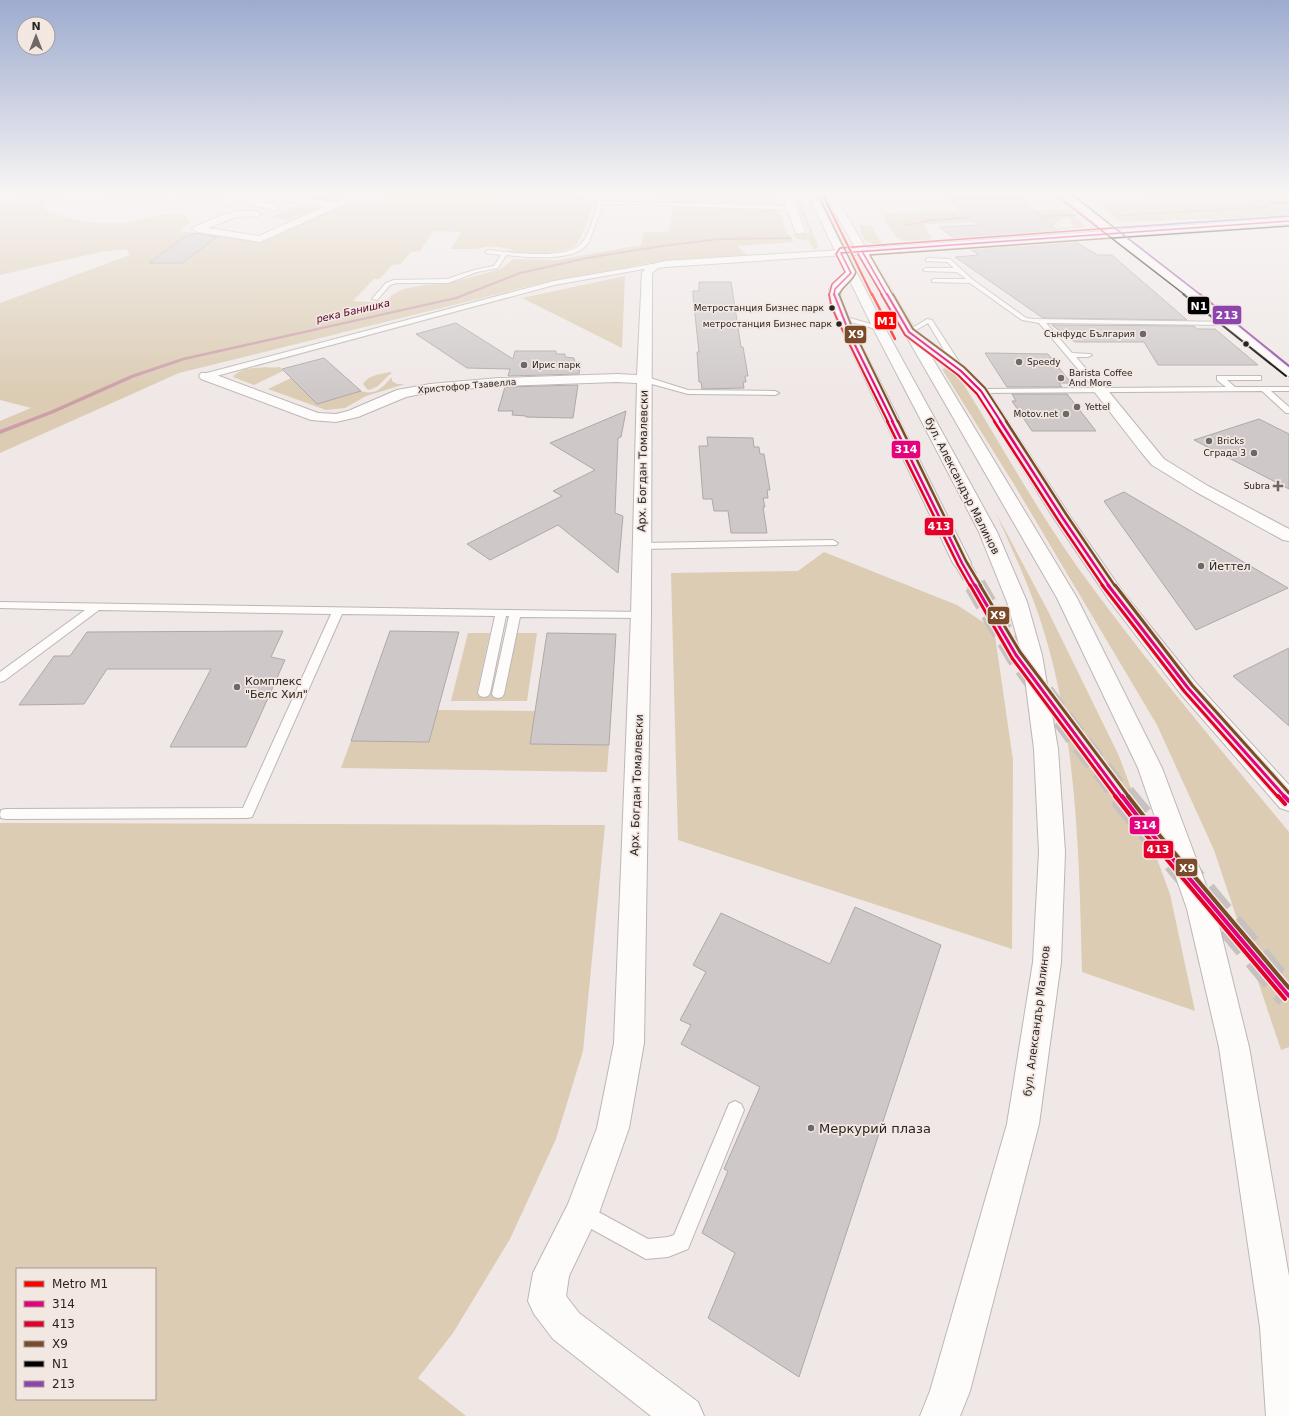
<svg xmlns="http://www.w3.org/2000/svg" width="1289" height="1416" viewBox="0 0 1289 1416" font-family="'DejaVu Sans',sans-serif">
<rect width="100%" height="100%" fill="#efe8e6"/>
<!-- green -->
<path fill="#dbccb3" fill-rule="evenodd" d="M21 195H227L220 200 203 201 172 198 152 202 117 201 94 197 68 198 46 202 45 210 66 218 97 223H124L160 215 183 214 190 222 180 231 260 242 358 198C369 199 378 200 388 195H578C585 197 590 201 593 207L578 243 572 248 557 252 544 253 517 252 509 249 498 247H486L477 249H451L461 232 434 231 420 251 411 252 401 264 392 265 380 279H374L353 301 385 303 392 295 403 289 425 285 449 283 501 269 513 259 557 260 641 245 644 232H669L673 206 778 209 787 233 794 242 737 246 747 255 649 263 542 283 179 373 0 453V421L31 408 0 400V303L130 255 126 249 100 252 0 275V200Z
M312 195H344L348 197 335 202 311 199 310 196Z
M652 195H773L776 205 651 201Z
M793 195 799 197 818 245 817 248 814 250 809 241 797 239 792 234 810 233Z
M1145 195H1289V216L1120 222 1101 205 1123 199 1149 198Z
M299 205 317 208 288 220 270 217Z
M1068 210 1086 227 1083 228 1044 230 1073 227 1070 218H1061L1055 226 1041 227 1022 220 925 224 924 225 932 239C923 239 908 243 899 239 894 237 885 218 881 213Z
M860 225 871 226 883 245C868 243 860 242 860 225Z
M625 276 622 348 522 298Z
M280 367 283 371 254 385 233 377C243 364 264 369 280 367Z
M947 368 954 374 964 385C1006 453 1044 523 1092 587 1154 671 1222 751 1289 832V1047L1281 1050 1214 850 1157 725 1015 486 942 369Z
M390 372 392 373C382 380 381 387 368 390L363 384C368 375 381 374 390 372Z
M392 377V381L397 384H405L366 396 345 408 326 410 268 389 291 378 317 404 361 391C377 396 382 387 392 377Z
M996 513 1049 613 1119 756 1170 894 1195 1011 1082 972C1079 853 1077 729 1039 616 1027 581 1011 547 996 513Z
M824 552 957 605 994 629 1013 760 1012 949 678 840 671 573 798 571Z
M468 633H490L477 693 505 694 516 633H537L527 701H451Z
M438 710 535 711 531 744 609 745 607 772 341 768 351 741 429 742Z
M0 823 605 825 583 1051 556 1139 510 1239 453 1333 418 1378 466 1416H0ZM17 1269H155V1399H17Z"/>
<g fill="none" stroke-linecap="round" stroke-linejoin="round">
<!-- stream -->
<path fill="#cd9eaa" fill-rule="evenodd" d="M1267 202H1289V204H1269L1266 208 1122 216 1120 215 1265 206Z
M1075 214 1076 216 1032 217 1030 216Z
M978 216 979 218 932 221 905 226 903 225 932 219Z
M791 237 792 239 719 240 662 247 587 259 521 274 457 299 185 360 135 377 54 413 0 434V430L50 411 131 375 182 358 455 297 520 272 587 257 662 245 719 238Z"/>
</g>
<!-- building -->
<path fill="#cec9c8" stroke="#aea8a7" d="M946 195H1017L1060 233 957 240 939 227 979 225 963 214Z
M196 233 217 237 182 263H149L181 239Z
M1074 241 1098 255H1112L1187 320 1043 318 955 257 979 255 969 248Z
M699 282H731L741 347H743L748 376H745L746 382H743L744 388 702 389 701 382H699L697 352H699L693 296V291H699Z
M456 323 513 359 515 351H556V354H565V357L574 358 575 362H581L579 374 508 376 510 369 467 368 416 334Z
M1052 325 1194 326 1197 329H1215L1258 365H1158L1144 342H1075Z
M985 353 1048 354 1071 383H1059L1062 387H1007Z
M324 358 361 391 317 404 282 369Z
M578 385 573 418 526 417V416L512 415 513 411H498L505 387Z
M1012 394H1067L1096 431H1032L1012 401H1016Z
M626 411 621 437 618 438 615 513 623 516 618 573 558 525 490 560 467 544 562 496 553 491 595 470 550 443Z
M1259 419 1289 434V489L1194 440Z
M707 437 753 438 754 447H759L760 454H764L770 490H767L768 498H763L765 507H763L767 533H731L728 511H714L712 499H703L699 446H708Z
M1124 492 1288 588 1196 630 1104 501Z
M283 631 271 657 285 660 246 747H170L211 669H107L84 704 19 705 54 656H70L87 632Z
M390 631 459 632 429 742 351 741Z
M547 633 616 634 609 745 530 744Z
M1289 648V726L1233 676Z
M855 907 941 945 799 1377 708 1318 735 1253 702 1233 728 1171 724 1169 760 1087 681 1044 691 1025 680 1020 706 972 693 965 721 913 830 964Z"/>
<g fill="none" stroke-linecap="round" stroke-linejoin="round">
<!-- street-tunnel-far2 -->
<path stroke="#c7c1bf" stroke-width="16" stroke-dasharray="16 8" stroke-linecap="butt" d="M962 563 975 586"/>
<!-- street-tunnel-far1 -->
<path stroke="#c7c1bf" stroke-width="22" stroke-dasharray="22 10" stroke-linecap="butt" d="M975 585 1017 657 1082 745 1123 797"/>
<!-- street-tunnel -->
<path stroke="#c7c1bf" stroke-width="28" stroke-dasharray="28 14" stroke-linecap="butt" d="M1122 796 1289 996"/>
<!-- lane casing -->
<g stroke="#bcb7b5" stroke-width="2">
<path id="lane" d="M257 195H266L229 207 225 206Z
M590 195H595L602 201 624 202 626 203 624 204H603L589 242C576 263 528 257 506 255L498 268 477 272 448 283H397L390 285 377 300 372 299 386 283 394 280 447 279 474 270 494 266 501 255 486 253 485 252 488 250C509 252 568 261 582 243 591 232 594 215 598 203L590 198Z
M929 195 930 197 928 198H859L857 197 859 196Z
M1117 195H1123L1127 199 1123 200Z
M633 202 792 206 795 208 792 210 631 204Z
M928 258 950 259 973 280 1026 318 1033 319 1231 322V324L1229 325 1046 323 1072 353 1090 354 1092 355 1088 357H1076L1102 388 1226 387 1217 380V376H1261V380H1227L1235 387H1289V391H1271L1289 407V413H1286L1262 391 978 393V389H981L1094 388 1039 323 1022 320 970 283 932 282V280L934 279H966L957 272 924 271 923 270 926 268H954L947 262 926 261V259Z
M653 264 656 266 655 267 554 285 209 378H206L202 376 203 374 554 281Z
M843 316 881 327 882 328 879 330 841 319V317Z
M927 319 932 320 965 371 964 373H958L928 323 911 333 906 332Z
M641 377H647L688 390 775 391 779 393 775 395 688 394 641 381Z
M833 540 838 543 836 545 642 549 637 546 642 543Z
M0 602 641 612 646 615 641 618 520 617 504 694 502 697 498 698 494 697 492 694 509 616H506L490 693 488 696 484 697 480 696 478 693 495 616 342 614 252 817 247 818 6 819 1 818 0 815 1 810 6 809 243 808 331 614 99 610 4 681 0 682V672L85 610 0 608Z
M735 1101 741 1104 744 1110 688 1249 668 1257 646 1259 575 1220 572 1213 575 1206 582 1203 648 1239 668 1237 674 1235 729 1104Z"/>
</g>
<!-- street casing -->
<g stroke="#bcb7b5" stroke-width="2">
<path id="street" d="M265 195H281L335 202 350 195H385L381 198 360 197 260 242 197 232 192 229 194 227C215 218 236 206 259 212L261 214 259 216 236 217 208 228 259 236 325 206 272 200 262 202 277 205 279 207 277 209 274 210 249 205 247 203 249 201Z
M783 195H792L805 231 803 233H797L795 231Z
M841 250 846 253 845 255 665 267 658 268 652 273 651 615 644 1043 629 1128 599 1213 569 1276 566 1296 579 1313 698 1402 704 1416H651L553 1339 534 1314 528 1301 533 1273 568 1204 597 1128 614 1043 631 615 637 383 617 382 499 386 430 392 406 397 358 417 336 422 311 420 201 379 199 376 201 373H211L318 413 336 414 348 411 397 390 430 384 499 378 617 374 637 375 642 273 648 265 665 261Z
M851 270 856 273 841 290V301L845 312 971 563 968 567 962 568 956 567 953 563 833 312 830 301 829 289 847 271Z
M909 328 913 329 966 368 986 388 1070 516 1123 592 1196 683 1289 785V811L1280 808 1180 693 1109 600 1053 517 976 393 956 374 905 335 903 332 905 329Z
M1100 386 1105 387 1164 459 1208 486 1289 529V541L1283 540 1196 492 1152 465 1141 452 1093 390 1095 387Z"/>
</g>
<!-- secondary casing -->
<g stroke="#bcb7b5" stroke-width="2">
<path id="secondary" d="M1060 195H1070L1116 230 1289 218V224L1123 236 1289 365V376L1284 375 1225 326 1111 237 841 256 836 253 841 250 1105 231Z"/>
</g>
<!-- primary casing -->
<g stroke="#bcb7b5" stroke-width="2">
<path id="primary" d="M808 195H817L885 328 997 532 1027 602 1042 655 1058 749 1065 852 1061 962 1039 1124 970 1391 960 1416H920L930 1391 1007 1124 1033 962 1039 852 1034 749 1022 655 1007 602 979 532 873 328Z
M825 195H834L1077 598 1162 768 1215 909 1249 1047 1289 1276V1416H1266L1260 1327 1219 1047 1187 909 1138 768 1057 598Z"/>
</g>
<!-- lane -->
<use href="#lane" fill="#fdfcfb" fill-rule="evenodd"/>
<!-- street -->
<use href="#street" fill="#fdfcfb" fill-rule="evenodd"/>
<!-- secondary -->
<use href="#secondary" fill="#fdfcfb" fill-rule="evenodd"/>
<!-- primary -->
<use href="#primary" fill="#fdfcfb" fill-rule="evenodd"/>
<!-- bus-1-far4 casing -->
<g stroke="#f3e7e2" stroke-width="3">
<path id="bus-1-far4" d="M862 251 887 295
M834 295 835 289 851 273 841 253 1289 221"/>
</g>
<!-- bus-1-far3 casing -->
<g stroke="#f3e7e2" stroke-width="4">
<path id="bus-1-far3" d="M834 294 850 335 893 422
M887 294 909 332 961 371 981 391 1001 422"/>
</g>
<!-- bus-1-far2 casing -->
<g stroke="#f3e7e2" stroke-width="5">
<path id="bus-1-far2" d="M892 421 962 563 975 586
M1000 421 1062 517 1109 586"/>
</g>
<!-- bus-1-far1 casing -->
<g stroke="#f3e7e2" stroke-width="6">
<path id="bus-1-far1" d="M975 585 1016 655 1122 797
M1108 585 1188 688 1285 797"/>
</g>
<!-- bus-1 casing -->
<g stroke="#f3e7e2" stroke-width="7">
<path id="bus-1" d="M1122 796 1145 826 1289 996
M1284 796 1289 801"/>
</g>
<!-- bus-2-far4 casing -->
<g stroke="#f3e7e2" stroke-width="3">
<path id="bus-2-far4" d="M1061 199 1110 237
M858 254 882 295
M829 295 832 284 845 272 836 254 840 248 1113 228"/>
</g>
<!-- bus-2-far3 casing -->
<g stroke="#f3e7e2" stroke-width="4">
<path id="bus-2-far3" d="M829 294 831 305 837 319 888 422
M881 294 905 335 958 375 977 394 995 422"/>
</g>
<!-- bus-2-far2 casing -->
<g stroke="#f3e7e2" stroke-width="5">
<path id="bus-2-far2" d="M887 421 958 565 970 586
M994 421 1058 520 1103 586"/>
</g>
<!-- bus-2-far1 casing -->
<g stroke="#f3e7e2" stroke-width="6">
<path id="bus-2-far1" d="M970 585 1012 658 1116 797
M1102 585 1184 691 1278 797"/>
</g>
<!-- bus-2 casing -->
<g stroke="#f3e7e2" stroke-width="7">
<path id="bus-2" d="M1115 796 1141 829 1285 999
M1278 796 1285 804"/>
</g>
<!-- bus-3-far4 casing -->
<g stroke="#f3e7e2" stroke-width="3">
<path id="bus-3-far4" d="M818 195 856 272C853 282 843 285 839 295
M1073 195 1116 229
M893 295 870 255 1113 238"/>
</g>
<!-- bus-3-far3 casing -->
<g stroke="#f3e7e2" stroke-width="4">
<path id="bus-3-far3" d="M839 294 852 327 898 422
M893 294 913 329 964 367 985 388 1007 422"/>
</g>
<!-- bus-3-far2 casing -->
<g stroke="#f3e7e2" stroke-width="5">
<path id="bus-3-far2" d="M898 421 966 561 981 586
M1006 421 1066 514 1115 586"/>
</g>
<!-- bus-3-far1 casing -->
<g stroke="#f3e7e2" stroke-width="6">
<path id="bus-3-far1" d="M980 585 1020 652 1129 797
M1115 585 1192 685 1289 793"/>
</g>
<!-- bus-3 casing -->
<g stroke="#f3e7e2" stroke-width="7">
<path id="bus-3" d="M1128 796 1149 823 1289 988"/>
</g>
<!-- bus-4-far1 casing -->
<g stroke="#f3e7e2" stroke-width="3">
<path id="bus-4-far1" d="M1110 237 1185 295
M1113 238 1289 226"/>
</g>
<!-- bus-4 casing -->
<g stroke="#f3e7e2" stroke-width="4">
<path id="bus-4" d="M1183 294 1286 376"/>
</g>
<!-- bus-5-far1 casing -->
<g stroke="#f3e7e2" stroke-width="3">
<path id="bus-5-far1" d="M1113 228 1289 216
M1116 229 1201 295"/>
</g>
<!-- bus-5 casing -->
<g stroke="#f3e7e2" stroke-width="4">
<path id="bus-5" d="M1200 294 1289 366"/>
</g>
<!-- bus-1-far4 -->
<use href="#bus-1-far4" stroke="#e5007d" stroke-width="1.5"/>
<!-- bus-1-far3 -->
<use href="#bus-1-far3" stroke="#e5007d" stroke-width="2"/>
<!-- bus-1-far2 -->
<use href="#bus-1-far2" stroke="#e5007d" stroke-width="2.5"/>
<!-- bus-1-far1 -->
<use href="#bus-1-far1" stroke="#e5007d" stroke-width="3"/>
<!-- bus-1 -->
<use href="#bus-1" stroke="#e5007d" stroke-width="4"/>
<!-- bus-2-far4 -->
<use href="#bus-2-far4" stroke="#e4002b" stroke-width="1.5"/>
<!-- bus-2-far3 -->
<use href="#bus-2-far3" stroke="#e4002b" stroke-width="2"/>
<!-- bus-2-far2 -->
<use href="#bus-2-far2" stroke="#e4002b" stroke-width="2.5"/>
<!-- bus-2-far1 -->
<use href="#bus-2-far1" stroke="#e4002b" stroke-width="3"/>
<!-- bus-2 -->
<use href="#bus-2" stroke="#e4002b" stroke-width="4"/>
<!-- bus-3-far4 -->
<use href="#bus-3-far4" stroke="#7a4b2a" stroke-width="1.5"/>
<!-- bus-3-far3 -->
<use href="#bus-3-far3" stroke="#7a4b2a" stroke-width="2"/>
<!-- bus-3-far2 -->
<use href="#bus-3-far2" stroke="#7a4b2a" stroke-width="2.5"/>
<!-- bus-3-far1 -->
<use href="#bus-3-far1" stroke="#7a4b2a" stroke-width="3"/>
<!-- bus-3 -->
<use href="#bus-3" stroke="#7a4b2a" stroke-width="4"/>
<!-- bus-4-far1 -->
<use href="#bus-4-far1" stroke="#000" stroke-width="1.5"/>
<!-- bus-4 -->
<use href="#bus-4" stroke="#000" stroke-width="2"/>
<!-- bus-5-far1 -->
<use href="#bus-5-far1" stroke="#8e44ad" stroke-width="1.5"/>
<!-- bus-5 -->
<use href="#bus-5" stroke="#8e44ad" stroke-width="2"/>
<!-- metro-1-far1 casing -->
<g stroke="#f3e7e2" stroke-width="3.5">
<path id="metro-1-far1" d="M823 195 872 295"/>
</g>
<!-- metro-1 casing -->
<g stroke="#f3e7e2" stroke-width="4.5">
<path id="metro-1" d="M872 294 895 339"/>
</g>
<!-- metro-1-far1 -->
<use href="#metro-1-far1" stroke="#f00" stroke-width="2"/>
<!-- metro-1 -->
<use href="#metro-1" stroke="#f00" stroke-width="2.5"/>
</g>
<!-- sky -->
<linearGradient id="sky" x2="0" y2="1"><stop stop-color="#9dabcf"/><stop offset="0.49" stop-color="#f8f5f4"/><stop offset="1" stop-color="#f8f5f4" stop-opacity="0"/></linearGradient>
<rect width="1289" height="394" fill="url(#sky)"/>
<!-- markers -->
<g fill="#282422" stroke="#f3e7e2" stroke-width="1.5">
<circle cx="832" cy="308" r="3.5"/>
<circle cx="839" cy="324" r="3.5"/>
<circle cx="1246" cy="344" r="3.5"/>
</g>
<g fill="#6e6967" stroke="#f3e7e2" stroke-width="1.5">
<circle cx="1143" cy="334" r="4"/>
<circle cx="1019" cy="362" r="4"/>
<circle cx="524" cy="365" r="4"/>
<circle cx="1061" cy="378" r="4"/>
<circle cx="1077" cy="407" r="4"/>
<circle cx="1066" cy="414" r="4"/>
<circle cx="1209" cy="441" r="4"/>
<circle cx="1254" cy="453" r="4"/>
<path d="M1276 480h4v4h4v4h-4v4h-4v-4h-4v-4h4z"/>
<circle cx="1201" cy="566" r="4"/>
<circle cx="237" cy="687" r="4"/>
<circle cx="811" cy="1128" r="4"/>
</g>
<g text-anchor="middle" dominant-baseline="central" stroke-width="3.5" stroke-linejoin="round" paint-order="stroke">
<!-- far-bus labels -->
<g font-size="9" fill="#282422" stroke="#f3e7e2" text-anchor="end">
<text x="824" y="308">Метростанция Бизнес парк</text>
<text x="832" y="324">метростанция Бизнес парк</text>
</g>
<!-- far-poi labels -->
<g font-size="9" fill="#282422" stroke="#f3e7e2" text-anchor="start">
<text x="1135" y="334" text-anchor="end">Сънфудс България</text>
<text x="1027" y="362">Speedy</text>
<text x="532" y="365">Ирис парк</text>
<text x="1069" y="373">Barista Coffee<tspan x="1069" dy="10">And More</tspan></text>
<text x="1085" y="407">Yettel</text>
<text x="1058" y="414" text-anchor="end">Motov.net</text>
<text x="1217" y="441">Bricks</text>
<text x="1246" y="453" text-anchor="end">Сграда 3</text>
<text x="1270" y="486" text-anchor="end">Subra</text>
</g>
<!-- far-street labels -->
<g font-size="9" fill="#282422" stroke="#f3e7e2">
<text transform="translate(467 386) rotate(-5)">Христофор Тзавелла</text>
</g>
<!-- far-water labels -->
<g font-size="10" font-style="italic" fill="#550329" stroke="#f3e7e2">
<text transform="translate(353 311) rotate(-13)">река Банишка</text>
</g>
<!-- street labels -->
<g font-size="11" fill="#282422" stroke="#f3e7e2">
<text transform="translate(643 461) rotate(-89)">Арх. Богдан Томалевски</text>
<text transform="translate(962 486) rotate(63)">бул. Александър Малинов</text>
<text transform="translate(637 785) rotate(-88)">Арх. Богдан Томалевски</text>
<text transform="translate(1037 1021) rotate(-83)">бул. Александър Малинов</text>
</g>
<!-- poi labels -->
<g font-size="11" fill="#282422" stroke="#f3e7e2" text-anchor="start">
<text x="1209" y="566">Йеттел</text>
<text x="245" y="681">Комплекс<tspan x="245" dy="13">"Белс Хил"</tspan></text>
</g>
<!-- near-poi labels -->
<g font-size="13" fill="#282422" stroke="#f3e7e2" text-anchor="start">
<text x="819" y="1128">Меркурий плаза</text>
</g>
</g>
<g stroke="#f3e7e2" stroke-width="1.5">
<rect x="1187" y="296" width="23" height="19" rx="4" fill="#000"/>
<rect x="1212" y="305" width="30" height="20" rx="4" fill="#8e44ad"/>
<rect x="874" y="311" width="23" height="19" rx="4" fill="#f00"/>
<rect x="844" y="325" width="23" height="19" rx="4" fill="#7a4b2a"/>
<rect x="891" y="440" width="30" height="19" rx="4" fill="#e5007d"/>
<rect x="924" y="517" width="30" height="19" rx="4" fill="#e4002b"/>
<rect x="987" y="606" width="23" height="19" rx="4" fill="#7a4b2a"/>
<rect x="1129" y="816" width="31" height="19" rx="4" fill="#e5007d"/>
<rect x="1143" y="840" width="31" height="19" rx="4" fill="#e4002b"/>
<rect x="1175" y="858" width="23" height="19" rx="4" fill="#7a4b2a"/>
</g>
<g font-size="11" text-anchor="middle" font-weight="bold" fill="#fff">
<text x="1199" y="310">N1</text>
<text x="1227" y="319">213</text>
<text x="886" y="325">M1</text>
<text x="856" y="338">Х9</text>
<text x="906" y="453">314</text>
<text x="939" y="530">413</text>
<text x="998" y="619">Х9</text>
<text x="1145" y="829">314</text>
<text x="1158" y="853">413</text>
<text x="1187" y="872">Х9</text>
</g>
<!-- legend -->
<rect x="16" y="1268" width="140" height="132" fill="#f3e7e2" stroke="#a29995"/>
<rect x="24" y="1281" width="20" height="6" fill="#ff0000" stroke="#a29995"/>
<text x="52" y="1288" font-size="12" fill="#282422">Metro M1</text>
<rect x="24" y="1301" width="20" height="6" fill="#e5007d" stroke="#a29995"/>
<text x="52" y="1308" font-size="12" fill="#282422">314</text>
<rect x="24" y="1321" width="20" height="6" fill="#e4002b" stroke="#a29995"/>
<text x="52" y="1328" font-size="12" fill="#282422">413</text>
<rect x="24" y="1341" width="20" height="6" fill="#7a4b2a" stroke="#a29995"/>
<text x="52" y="1348" font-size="12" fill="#282422">Х9</text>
<rect x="24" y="1361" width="20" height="6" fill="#000000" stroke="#a29995"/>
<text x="52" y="1368" font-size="12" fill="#282422">N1</text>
<rect x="24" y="1381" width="20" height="6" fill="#8e44ad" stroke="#a29995"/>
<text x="52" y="1388" font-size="12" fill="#282422">213</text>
<!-- north arrow -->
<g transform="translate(36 36)"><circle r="19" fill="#f3e7e2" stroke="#a29995"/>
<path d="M0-3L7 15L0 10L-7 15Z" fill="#6e6967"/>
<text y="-6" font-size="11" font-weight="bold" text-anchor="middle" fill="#282422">N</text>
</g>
</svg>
